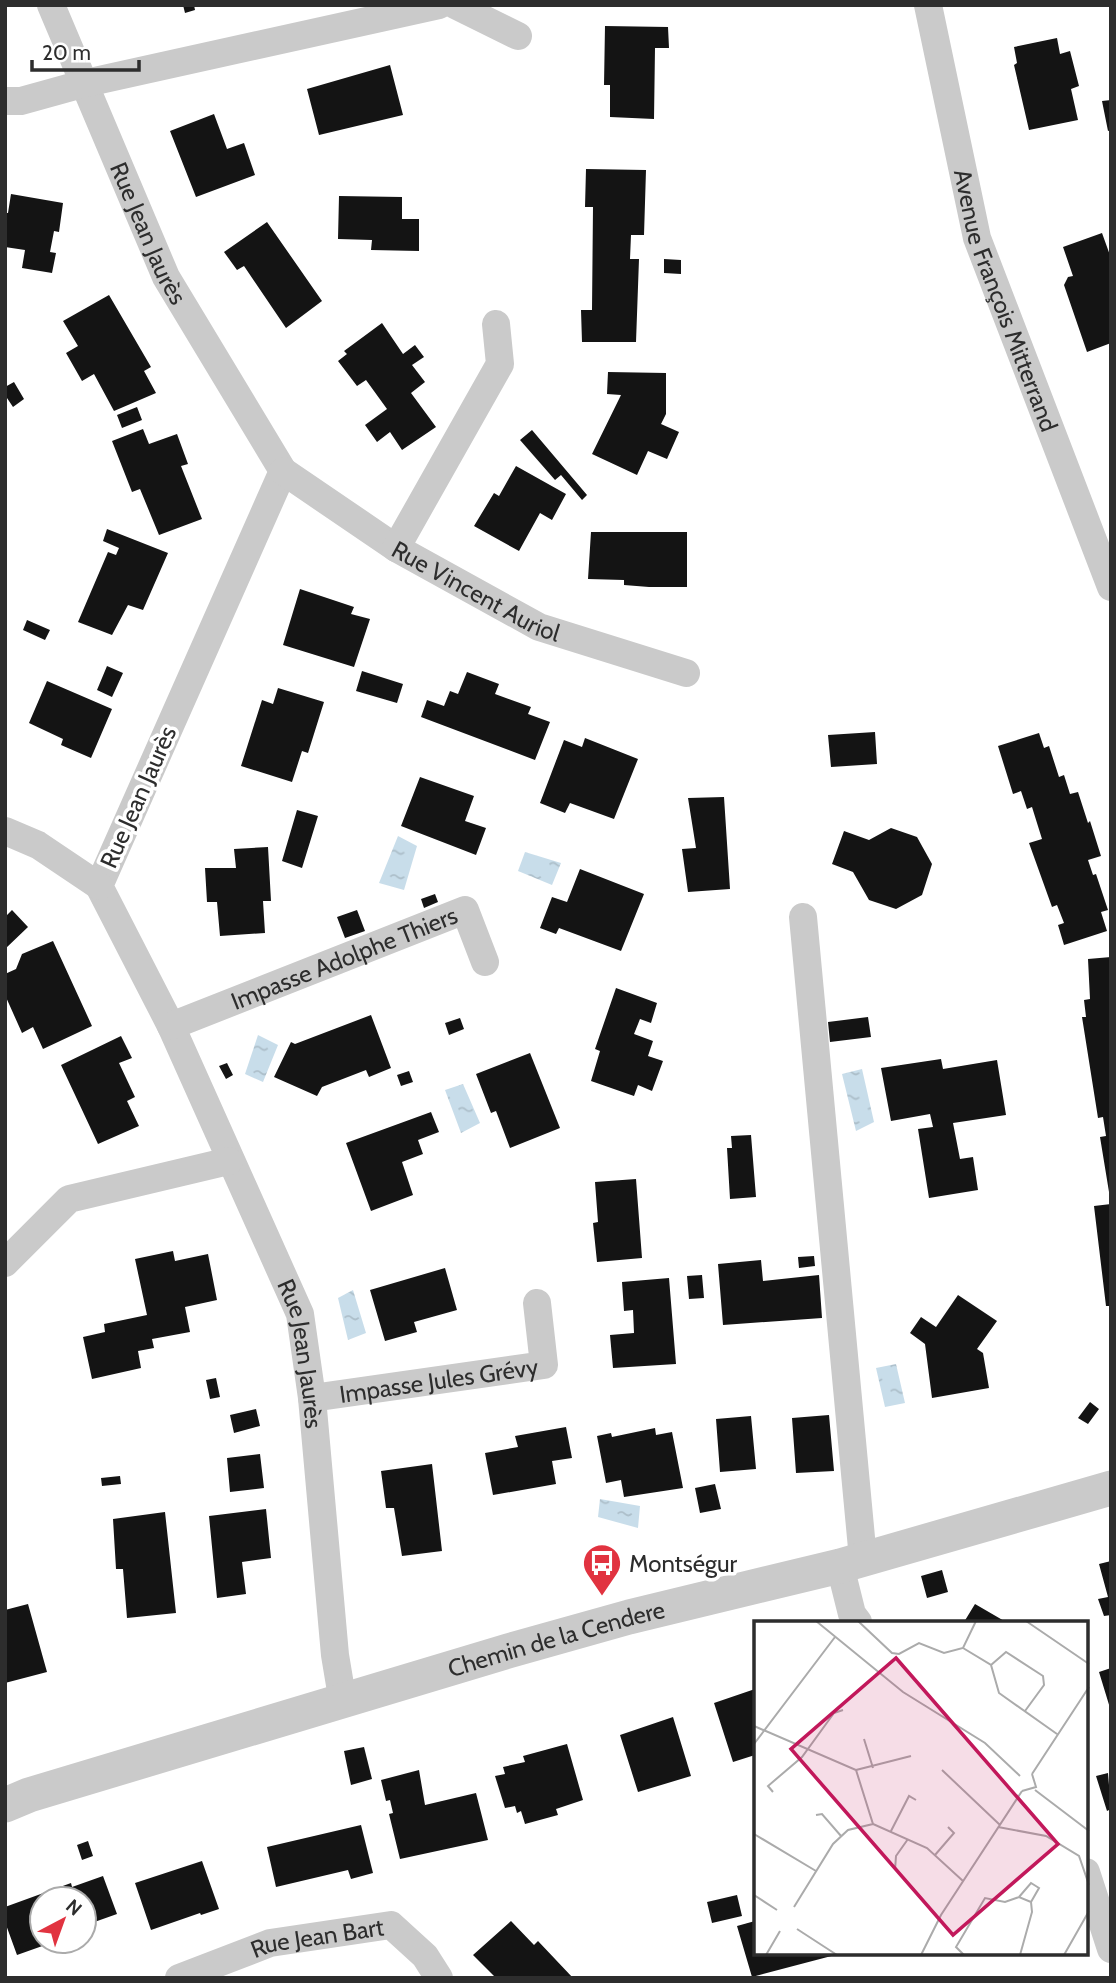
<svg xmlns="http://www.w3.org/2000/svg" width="1116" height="1983" viewBox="0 0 1116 1983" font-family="Cabin,sans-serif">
<defs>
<pattern id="water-ripples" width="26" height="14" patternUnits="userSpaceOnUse" patternTransform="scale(1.75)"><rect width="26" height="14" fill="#c8ddea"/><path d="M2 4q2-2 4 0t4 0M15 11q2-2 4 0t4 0" fill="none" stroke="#acbec9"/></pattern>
</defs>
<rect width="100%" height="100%" fill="#fff"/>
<!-- water -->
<path fill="url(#water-ripples)" d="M398 836 417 846 404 890 379 883Z
M525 852 561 863 552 885 518 871Z
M258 1035 278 1045 263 1082 245 1074Z
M862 1069 874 1122 856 1131 842 1074Z
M463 1084 480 1123 461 1133 445 1090Z
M353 1290 366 1333 348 1340 338 1298Z
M896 1364 905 1403 885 1407 876 1368Z
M600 1499 640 1506 638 1528 598 1517Z"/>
<!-- building -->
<path fill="#141414" d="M183 5H194L195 10 185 13Z
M605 26 668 27 669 48H655L654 119 610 117V85H604Z
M1057 38 1060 54 1070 51 1079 86 1071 89 1078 120 1029 130 1014 65 1017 63 1014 47Z
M390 65 403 115 319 135 307 89Z
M1111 100V130L1108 131 1102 101Z
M214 114 227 149 244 143 255 175 196 197 170 131Z
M586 169 646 170 644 235H631L630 259H639L636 342H582L581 310H592L593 207H585Z
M11 194 63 203 59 232 54 231 50 252 56 253 52 273 22 268 25 250 5 247V213H8Z
M339 196 402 197V219H419V251L371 250 372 240 338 239Z
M267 222 322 301 286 328 244 266 237 270 224 252Z
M1102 233 1111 258V343L1087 352 1064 285 1068 277 1073 276 1063 247Z
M664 259 681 260V274L664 273Z
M109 295 151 367 144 371 156 393 114 411 94 374 82 381 66 353 78 346 63 321Z
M382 323 403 354 415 345 424 357 412 365 425 382 411 393 436 427 402 450 390 432 377 442 365 425 387 409 366 380 357 386 338 361 347 354 344 351Z
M608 372 666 373V414L661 424 679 432 667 459 648 451 637 475 592 454 621 395 607 394Z
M14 382 24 399 13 407 5 395V387Z
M137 407 142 420 122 428 117 415Z
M143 429 149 444 177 434 188 464 181 466 202 519 159 535 140 489 132 492 112 441Z
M532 430 587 495 582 500 561 475 555 480 520 440Z
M516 466 566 494 552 520 540 513 519 551 474 526 494 493 499 496Z
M107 529 168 553 143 610 128 605 112 635 78 622 108 552 116 555 119 548 103 541Z
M591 532H687V587H649L624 585V580L588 579Z
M300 589 354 607 351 614 370 619 354 667 283 645Z
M27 620 50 630 45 640 23 630Z
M107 666 123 673 112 697 97 690Z
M362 671 403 684 397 703 356 691Z
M467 672 499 684 495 694 531 707 528 714 550 722 535 760 421 717 427 700 444 706 450 691 458 694Z
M47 681 112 709 91 758 61 745 63 739 29 723Z
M278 688 324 702 308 753 302 751 292 782 241 766 262 700 273 704Z
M875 732 877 764 831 767 828 735Z
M1039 733 1044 748 1049 746 1059 777 1064 775 1070 794 1078 792 1088 823 1090 821 1101 856 1088 860 1093 875 1096 874 1108 910 1101 912 1107 931 1064 945 1058 925 1064 923 1057 905 1052 907 1029 843 1042 839 1032 807 1027 809 1021 791 1013 794 998 746Z
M585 738 638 759 614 819 570 803 565 813 540 803 564 740 582 747Z
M420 777 474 796 465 821 486 828 476 855 401 826Z
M724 797 730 889 688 892 682 849 696 848 688 798Z
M297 810 318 816 302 868 282 861Z
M891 828 917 837 932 864 922 895 896 909 869 900 853 872 832 864 844 831 869 840Z
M268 847 271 901H263L265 933 220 936 217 902H207L205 868H236L234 849Z
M580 869 644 894 621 951 559 928 556 934 540 928 552 897 567 902Z
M435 894 438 902 424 908 421 899Z
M12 910 28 927 5 949V917Z
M357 910 365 931 345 938 337 917Z
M53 941 92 1026 43 1049 33 1027 22 1033 5 995V974L16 969 22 954Z
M1111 957V1192H1109L1100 1137 1106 1136 1103 1117 1098 1118 1082 1017H1086L1084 1000 1090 999 1088 959Z
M616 988 657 1003 651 1023 640 1019 634 1034 653 1041 648 1056 663 1061 652 1091 638 1085 634 1096 591 1081 600 1051 595 1049Z
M371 1015 391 1068 369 1077 366 1070 322 1087 317 1096 274 1077 291 1042 295 1044Z
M868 1017 871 1037 830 1042 828 1022Z
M460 1018 464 1029 449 1035 445 1023Z
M121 1036 132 1058 119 1063 135 1097 127 1101 139 1126 98 1144 61 1065Z
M530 1053 560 1128 510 1148 496 1111 491 1113 476 1074Z
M941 1059 943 1069 997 1060 1006 1115 953 1123 960 1159 973 1157 978 1190 929 1198 918 1129 933 1127 930 1114 891 1121 881 1068Z
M227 1063 233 1075 226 1079 219 1066Z
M409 1071 413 1082 401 1086 397 1075Z
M431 1112 439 1132 418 1140 423 1154 402 1162 413 1195 371 1211 346 1143Z
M751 1135 756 1197 730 1199 727 1148H732L731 1136Z
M636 1179 642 1258 597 1262 593 1223 598 1222 595 1182Z
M1111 1204V1306H1106L1094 1206Z
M173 1251 175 1261 208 1254 217 1300 185 1307 190 1332 152 1339 154 1348 138 1351 141 1368 92 1379 83 1337 105 1332 104 1324 147 1315 135 1259Z
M814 1256 815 1266 799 1268 798 1257Z
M761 1260 763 1281 819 1275 822 1318 723 1325 718 1264Z
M445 1268 457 1310 414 1322 417 1332 385 1341 370 1290Z
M702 1275 704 1298 689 1299 687 1276Z
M669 1278 676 1364 613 1368 610 1335 634 1333 633 1310 624 1311 622 1282Z
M958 1295 997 1321 977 1349 983 1353 989 1388 932 1398 925 1344 910 1333 921 1317 936 1327Z
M216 1378 220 1397 210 1399 206 1380Z
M1090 1402 1099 1409 1088 1424 1078 1418Z
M256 1409 260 1426 234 1433 230 1415Z
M829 1415 834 1471 796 1473 792 1418Z
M751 1416 756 1469 720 1472 716 1419Z
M566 1427 572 1458 552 1461 556 1484 493 1495 485 1453 518 1447 515 1436Z
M655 1428 656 1435 672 1432 683 1488 624 1497 621 1480 606 1483 597 1436 611 1433 612 1437Z
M260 1454 264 1488 230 1492 227 1458Z
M432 1464 442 1551 402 1556 394 1508H386L381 1471Z
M120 1476 121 1484 102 1486 101 1478Z
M715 1484 721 1509 700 1513 695 1488Z
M266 1509 271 1558 242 1562 246 1594 217 1598 209 1516Z
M165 1512 176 1613 127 1618 123 1569H116L113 1519Z
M1111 1561V1615L1104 1616 1098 1599 1108 1597 1099 1564Z
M942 1570 948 1592 927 1598 921 1576Z
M28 1604 47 1672 5 1683V1610Z
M975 1604 1006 1622H964Z
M1111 1668V1708H1110L1099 1672Z
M755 1689V1755L733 1762 714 1703Z
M673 1717 691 1776 638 1792 620 1735Z
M567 1744 583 1800 556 1809 558 1815 525 1824 521 1811 517 1813 515 1806 505 1808 495 1776 505 1774 503 1767 525 1762 523 1756Z
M364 1747 372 1779 351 1785 344 1751Z
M419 1770 425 1805 476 1793 488 1840 400 1859 389 1814 393 1813 390 1800 386 1801 381 1780Z
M1108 1773 1111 1809 1107 1811 1096 1776Z
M361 1825 373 1873 351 1879 348 1870 276 1887 267 1847Z
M88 1841 93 1856 82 1860 77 1845Z
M202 1861 219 1909 201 1915 200 1913 151 1930 135 1883Z
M103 1876 117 1914 86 1925 88 1929 84 1931V1899H42V1941L48 1944 17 1955 5 1922V1907L71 1883 72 1887Z
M737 1895 742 1916 712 1923 707 1902Z
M511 1921 534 1945 538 1941 573 1978H496L473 1955Z
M755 1921V1953L839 1954 752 1977 737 1926Z"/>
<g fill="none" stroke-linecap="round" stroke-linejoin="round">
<!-- minor -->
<g stroke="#cacaca" stroke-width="28">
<path id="s1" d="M51 5 166 277 283 471 99 886 171 1026 300 1314 312 1398 335 1655 343 1703"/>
<path d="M455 5 518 36"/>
<path id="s2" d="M928 5 977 238 1111 587"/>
<path d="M5 101H21L86 83 439 5"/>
<path id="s3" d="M283 471 396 548 539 627 686 673"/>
<path d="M396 548 500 364 496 324"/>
<path d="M5 831 38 845 99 886"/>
<path d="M803 917 863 1559"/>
<path id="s4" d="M171 1026 465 910 485 962"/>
<path d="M5 1263 69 1199 229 1161"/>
<path id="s5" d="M312 1398 544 1365 537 1303"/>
<path d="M840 1566 852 1614 858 1622"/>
<path d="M1086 1872 1111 1949"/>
<path id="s6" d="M179 1978 270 1943 391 1925 425 1956 439 1978"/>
</g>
<!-- tertiary -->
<path stroke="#cacaca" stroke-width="35" id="s7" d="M5 1805 29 1795 508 1651 629 1617 840 1566 1111 1488"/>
</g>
<!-- icons -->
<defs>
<g id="bus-pin" transform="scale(2.0125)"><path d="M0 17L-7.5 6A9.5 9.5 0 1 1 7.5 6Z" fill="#e13340" stroke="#fff"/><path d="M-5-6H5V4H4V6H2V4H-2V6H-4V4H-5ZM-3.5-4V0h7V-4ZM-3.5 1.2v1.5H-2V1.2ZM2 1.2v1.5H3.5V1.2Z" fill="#fff"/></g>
</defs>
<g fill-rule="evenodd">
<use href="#bus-pin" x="602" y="1563"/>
</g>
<g text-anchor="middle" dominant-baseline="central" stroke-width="7" stroke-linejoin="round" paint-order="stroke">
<!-- street labels -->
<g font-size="24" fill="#2d2d2d" stroke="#fff">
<text stroke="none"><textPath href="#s1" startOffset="248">Rue Jean Jaurès</textPath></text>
<text stroke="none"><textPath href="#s2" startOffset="306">Avenue François Mitterrand</textPath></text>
<text stroke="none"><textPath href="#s3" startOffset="228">Rue Vincent Auriol</textPath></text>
<text transform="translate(138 797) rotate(-66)">Rue Jean Jaurès</text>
<text stroke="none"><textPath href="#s4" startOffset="186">Impasse Adolphe Thiers</textPath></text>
<text stroke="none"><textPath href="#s1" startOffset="1488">Rue Jean Jaurès</textPath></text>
<text stroke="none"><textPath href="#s5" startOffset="128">Impasse Jules Grévy</textPath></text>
<text stroke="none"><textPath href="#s7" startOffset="576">Chemin de la Cendere</textPath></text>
<text stroke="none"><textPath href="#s6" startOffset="145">Rue Jean Bart</textPath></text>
</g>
<!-- poi labels -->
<g font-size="24" fill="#2d2d2d" stroke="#fff" text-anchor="start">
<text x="629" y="1563">Montségur</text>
</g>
</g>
<!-- overview -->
<g transform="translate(754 1621)">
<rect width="334" height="334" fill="#fff"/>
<path fill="none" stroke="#ababab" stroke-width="2" d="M62 0 149 71 231 122 266 155M104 0 138 32 145 33 165 22 190 32 209 27 222 0M272 0 335 43M209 27 237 44 245 72 303 113M237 44 252 31 289 55 290 64 271 90M0 105 102 149 119 203 173 227 209 260M110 118 119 147M0 123 81 16M102 149 157 135M188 149 246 204M278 153 335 66M281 169 335 210M268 170 282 166 278 153M19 171 14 165 48 136 80 92 89 89M62 194 68 193 87 215M244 206 292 215 325 235 335 264M137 210 155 175 162 179M0 213 62 250M181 234 200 212 194 206M141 249 142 235 154 218M0 274 23 289M265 276 277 262 285 267 277 281M40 286 79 223 94 209 119 203M43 308 83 334M12 334 26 310M167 334 187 294 268 170M210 334 202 326 231 277 251 281 265 276 277 281 278 291 266 334M310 334 335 290"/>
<path fill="#c2185b" fill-opacity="0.15" stroke="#c2185b" stroke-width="3.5" d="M142 37 304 223 199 314 37 128Z"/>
<rect width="334" height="334" fill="none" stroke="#2d2d2d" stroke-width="3.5"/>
</g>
<!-- border -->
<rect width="1116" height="1983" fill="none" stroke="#2d2d2d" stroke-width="14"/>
<!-- north arrow -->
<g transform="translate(63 1920) rotate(41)"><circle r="33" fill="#ffffff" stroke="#ababab" stroke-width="2"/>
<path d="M0-5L12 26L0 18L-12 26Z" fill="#e13340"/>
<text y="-10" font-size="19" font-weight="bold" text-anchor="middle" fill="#2d2d2d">N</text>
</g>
<!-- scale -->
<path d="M32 60v10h107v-10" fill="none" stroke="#2d2d2d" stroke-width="3.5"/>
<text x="42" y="60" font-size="21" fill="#2d2d2d" stroke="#ffffff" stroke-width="5" paint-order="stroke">20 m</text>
</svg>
